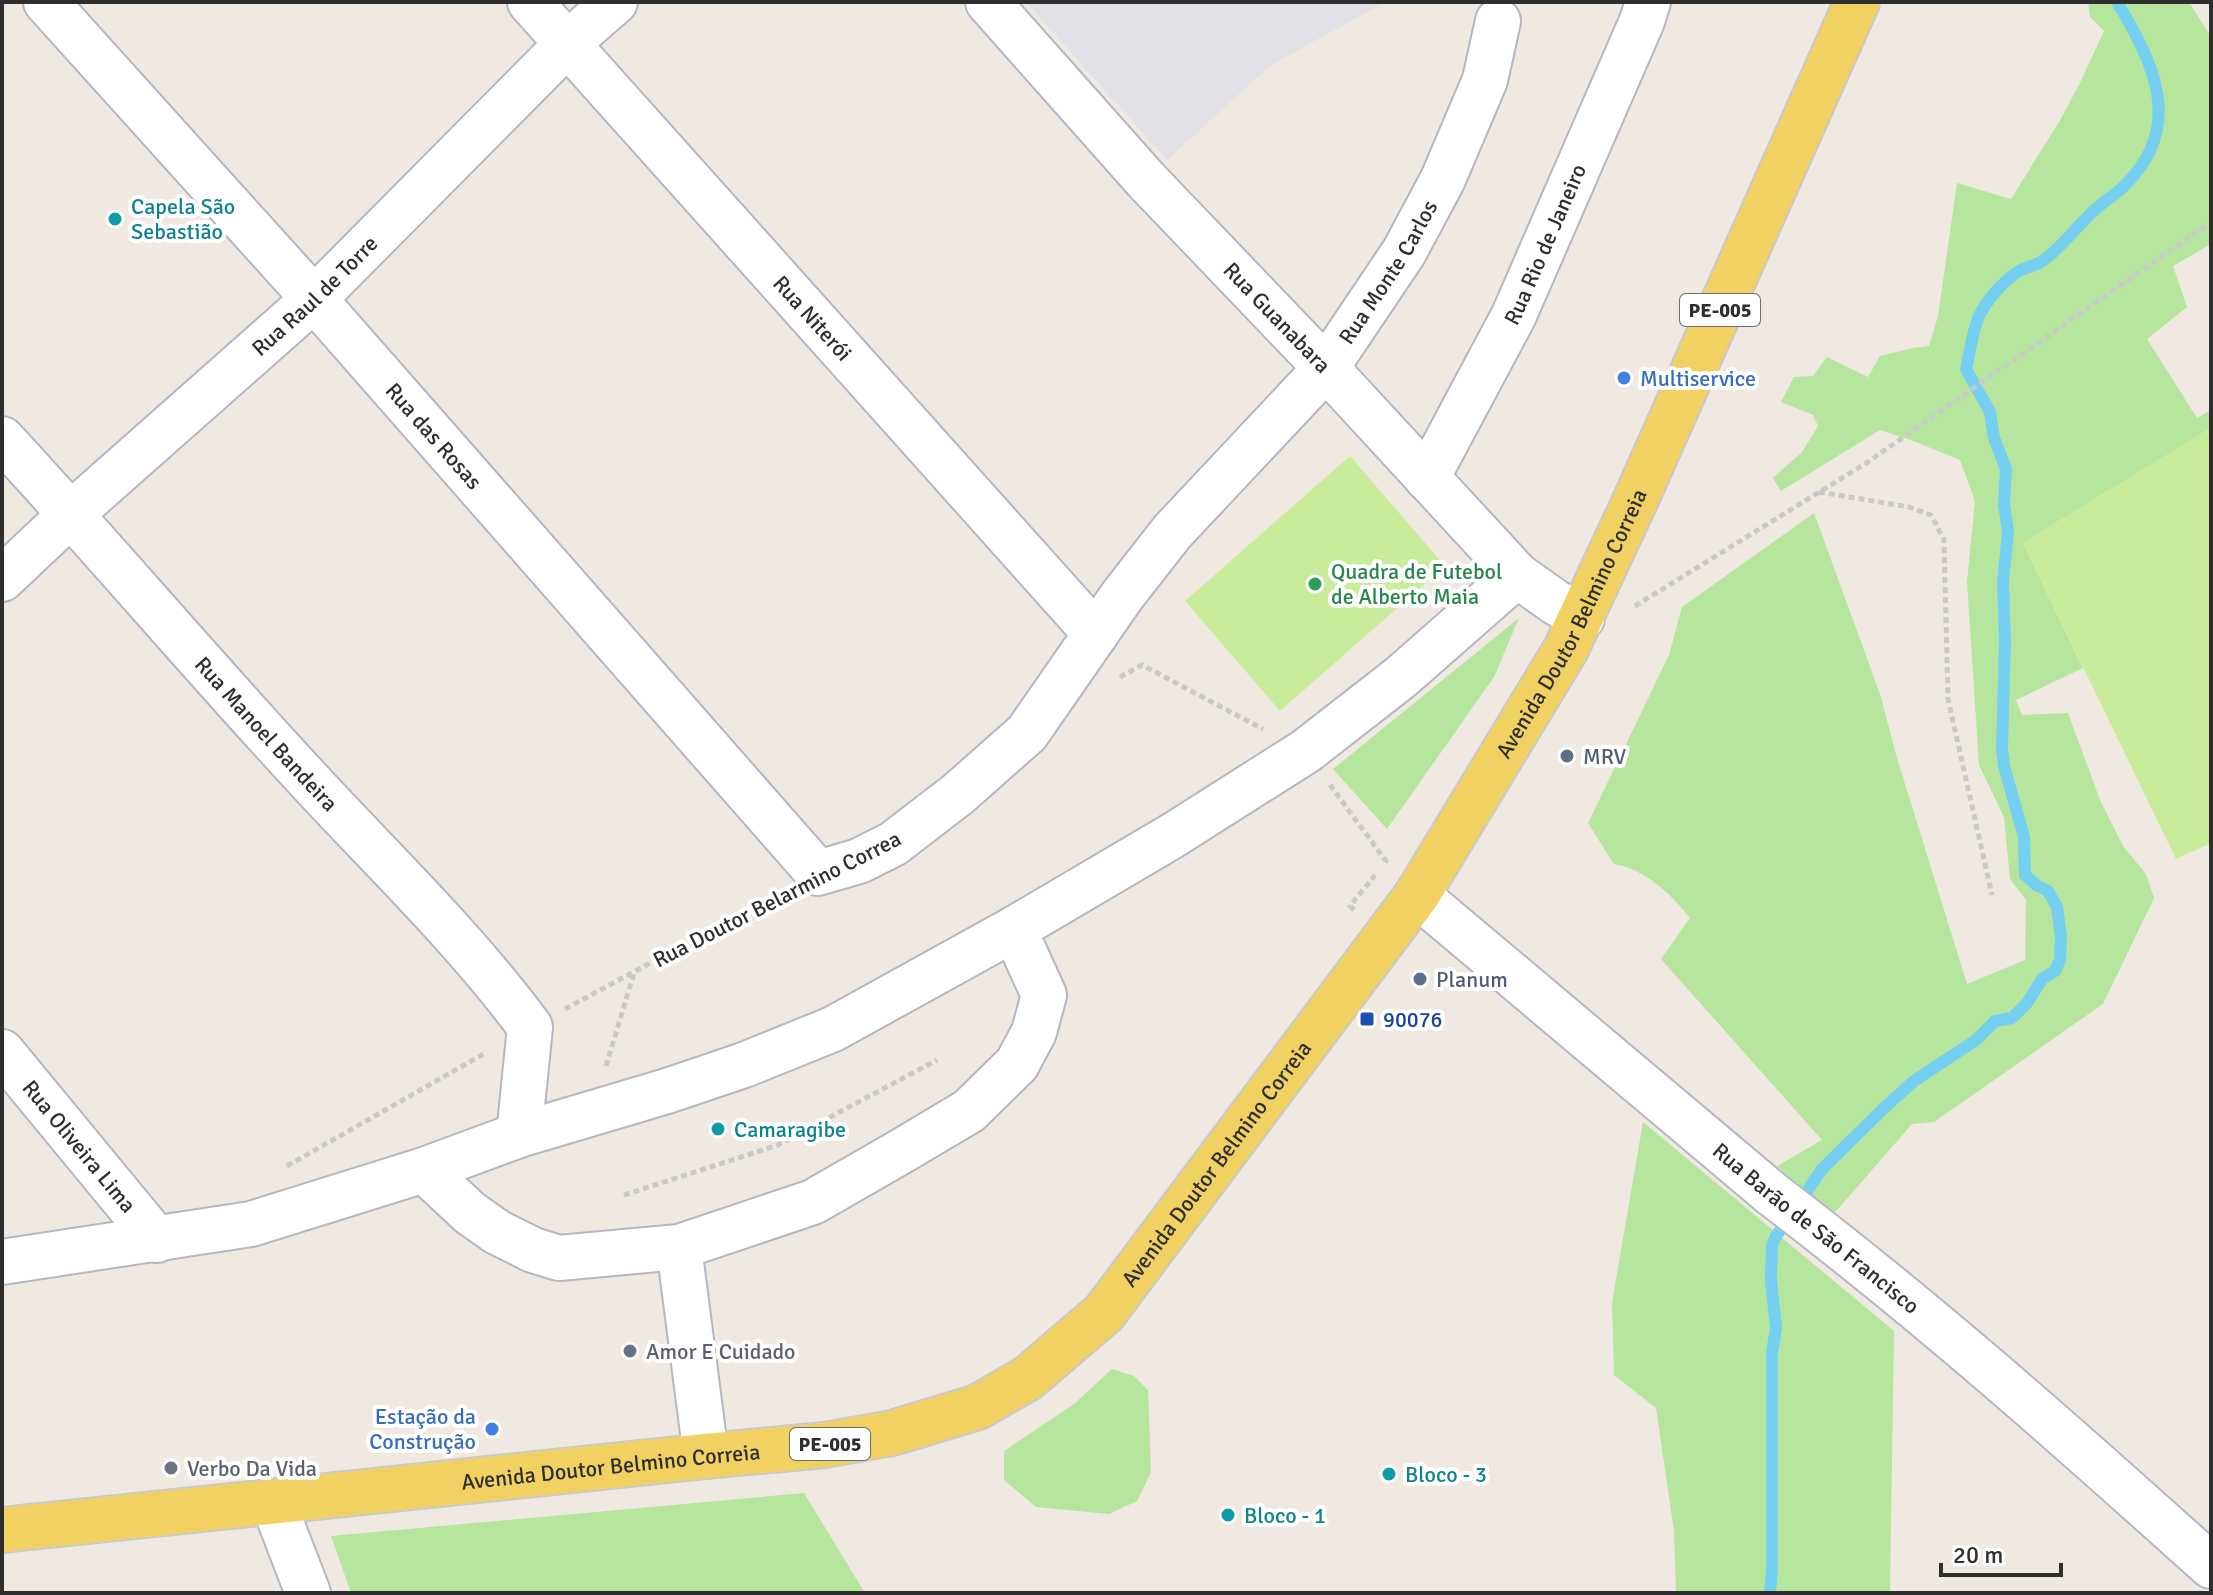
<svg xmlns="http://www.w3.org/2000/svg" width="2213" height="1595" viewBox="0 0 2213 1595" font-family="Signika,sans-serif">
<rect width="100%" height="100%" fill="#efe9e1"/>
<!-- industrial -->
<path fill="#e3e1e8" d="M1026 2H1385L1271 65 1167 160Z"/>
<!-- green -->
<path fill="#b6e59e" d="M2088 2H2189L2211 37V244L2173 266 2187 307 2147 339 2197 418 2211 410V428L2023 543 2083 668 2016 700 2022 715 2068 713 2100 800 2123 846 2146 874 2154 898 2103 1004 1934 1122 1912 1124 1831 1217 1777 1166 1822 1140 1661 959 1690 918C1671 894 1645 869 1614 864L1588 823 1669 655 1682 607 1814 513 1880 694 1897 758 1967 984 2025 960 2026 900 2010 879 2004 817 1979 765 1967 582 1975 501 1960 460 1916 442 1880 430 1781 491 1773 478 1802 452 1818 426 1813 415 1781 402 1794 377 1813 376 1827 357 1868 377 1880 356 1913 348 1929 346 1938 316 1957 183 2011 199 2062 117 2080 83 2104 31 2090 17Z
M1519 618 1494 677 1387 829 1333 769Z
M1643 1122 1894 1331 1890 1593H1676L1674 1531 1656 1408 1614 1375 1612 1303Z
M1112 1369 1134 1376 1148 1390 1151 1472 1137 1501 1109 1514 1036 1507 1004 1480V1451L1074 1404Z
M804 1493 865 1593H351L331 1536Z"/>
<!-- pitch -->
<path fill="#c9ec9a" d="M2211 428V843L2176 859 2023 543Z
M1350 456 1445 566 1280 711 1185 601Z"/>
<g fill="none" stroke-linecap="round" stroke-linejoin="round">
<!-- stream -->
<path stroke="#75cff0" stroke-width="12" d="M1770 1593 1772 1571V1353L1776 1328 1771 1280 1772 1246 1775 1238 1822 1169 1883 1109 1914 1081 1976 1040 1995 1021 2012 1018 2027 1003 2042 979 2055 971 2060 960 2061 937 2057 907 2048 891 2036 885 2025 875 2024 837 2004 766 2002 749 2005 641 2003 582 2008 532 2004 504 2006 469 1994 438 1990 412 1966 369C1970 353 1972 332 1979 316 1987 300 2003 281 2019 271 2026 267 2034 266 2041 262 2063 247 2078 224 2098 207 2107 199 2118 193 2126 184 2185 125 2153 62 2117 2"/>
<!-- street casing -->
<g stroke="#b4b7c1" stroke-width="48">
<g id="street">
<path id="s1" d="M46 2 314 299 818 873 859 861 893 844 958 794 1027 733 1122 596 1172 532 1326 368 1404 252 1443 179 1485 80 1498 21"/>
<path id="s2" d="M530 2 1096 634"/>
<path id="s3" d="M988 2 1146 180 1326 368 1517 575 1555 602 1582 618"/>
<path id="s4" d="M2 439C104 549 201 664 303 774 380 858 462 935 530 1027L519 1135"/>
<path id="s5" d="M1427 478 1514 315 1642 21 1648 2"/>
<path id="s6" d="M2 579 71 514 314 299 568 43 615 2"/>
<path id="s7" d="M1417 895 1772 1194C1925 1310 2069 1438 2211 1566"/>
<path id="s8" d="M2 1052 157 1240"/>
<path d="M424 1170 470 1213 497 1232 533 1250 559 1258 679 1247 706 1456"/>
<path d="M679 1247 813 1202 900 1152 969 1111 1017 1064 1034 1032 1044 995 1014 929"/>
<path d="M2 1262 251 1224 424 1170 519 1135 667 1091 744 1065 833 1029 1014 929 1172 836 1306 751 1401 677 1517 575"/>
<path d="M273 1502 308 1593"/>
</g>
</g>
<!-- primary casing -->
<g stroke="#c9c9c9" stroke-width="48">
<g id="primary">
<path id="s9" d="M2 1530 706 1456 825 1445 892 1433 978 1407 1028 1378 1104 1313 1417 895 1566 649 1636 499 1857 2"/>
</g>
</g>
<!-- path -->
<path stroke="#c9c9c9" stroke-width="5" stroke-dasharray="6 4" stroke-linecap="butt" d="M1819 492 1909 507 1931 515 1944 540 1948 699 1992 895
M1635 606 1868 462 2211 222
M1120 677 1142 665 1263 729
M1330 785 1386 861 1383 864
M1354 910 1350 906 1375 875
M565 1009 782 892
M606 1066 634 973
M287 1166 487 1052
M624 1195 778 1145 937 1060"/>
<!-- street -->
<use href="#street" stroke="#fff" stroke-width="44"/>
<!-- primary -->
<use href="#primary" stroke="#f2d163" stroke-width="44"/>
</g>
<!-- markers -->
<g fill="#0f9aa8" stroke="#fff" stroke-width="3">
<circle cx="115" cy="219" r="8"/>
<circle cx="718" cy="1129" r="8"/>
<circle cx="1389" cy="1474" r="8"/>
<circle cx="1228" cy="1515" r="8"/>
</g>
<g fill="#3f7fe0" stroke="#fff" stroke-width="3">
<circle cx="1624" cy="378" r="8"/>
<circle cx="492" cy="1429" r="8"/>
</g>
<circle fill="#2e9e5b" stroke="#fff" stroke-width="3" cx="1315" cy="584" r="8"/>
<g fill="#5c6f8a" stroke="#fff" stroke-width="3">
<circle cx="1567" cy="756" r="8"/>
<circle cx="1420" cy="979" r="8"/>
</g>
<rect fill="#1a4fb4" stroke="#fff" stroke-width="3" x="1359" y="1011" width="16" height="16" rx="4"/>
<g fill="#6b7280" stroke="#fff" stroke-width="3">
<circle cx="630" cy="1351" r="8"/>
<circle cx="171" cy="1468" r="8"/>
</g>
<g text-anchor="middle" dominant-baseline="central" stroke-width="8" stroke-linejoin="round" paint-order="stroke">
<!-- shield labels -->
<g fill="#fff" stroke="#6d6d6d" stroke-width="2">
<rect x="1680" y="294" width="80" height="32" rx="6"/>
<rect x="790" y="1428" width="80" height="32" rx="6"/>
</g>
<g font-size="20" font-weight="bold" fill="#2e2e2e">
<text x="1720" y="310">PE-005</text>
<text x="830" y="1444">PE-005</text>
</g>
<!-- culture labels -->
<g font-size="22" fill="#0d838f" stroke="#fff" text-anchor="start">
<text x="131" y="206">Capela São<tspan x="131" dy="25">Sebastião</tspan></text>
<text x="734" y="1129">Camaragibe</text>
<text x="1405" y="1474">Bloco - 3</text>
<text x="1244" y="1515">Bloco - 1</text>
</g>
<!-- street labels -->
<g font-size="22" fill="#2e2e2e" stroke="#fff">
<text stroke="none"><textPath href="#s5" startOffset="262">Rua Rio de Janeiro</textPath></text>
<text stroke="none"><textPath href="#s1" startOffset="2006">Rua Monte Carlos</textPath></text>
<text stroke="none"><textPath href="#s6" startOffset="422">Rua Raul de Torre</textPath></text>
<text stroke="none"><textPath href="#s2" startOffset="424">Rua Niterói</textPath></text>
<text stroke="none"><textPath href="#s3" startOffset="428">Rua Guanabara</textPath></text>
<text stroke="none"><textPath href="#s1" startOffset="582">Rua das Rosas</textPath></text>
<text stroke="none"><textPath href="#s9" startOffset="1978">Avenida Doutor Belmino Correia</textPath></text>
<text stroke="none"><textPath href="#s4" startOffset="396">Rua Manoel Bandeira</textPath></text>
<text transform="translate(777 899) rotate(-27)">Rua Doutor Belarmino Correa</text>
<text stroke="none"><textPath href="#s8" startOffset="122">Rua Oliveira Lima</textPath></text>
<text stroke="none"><textPath href="#s9" startOffset="1330">Avenida Doutor Belmino Correia</textPath></text>
<text stroke="none"><textPath href="#s7" startOffset="520">Rua Barão de São Francisco</textPath></text>
<text stroke="none"><textPath href="#s9" startOffset="612">Avenida Doutor Belmino Correia</textPath></text>
</g>
<!-- shop labels -->
<g font-size="22" fill="#366cbe" stroke="#fff" text-anchor="start">
<text x="1640" y="378">Multiservice</text>
<text x="476" y="1416" text-anchor="end">Estação da<tspan x="476" dy="25">Construção</tspan></text>
</g>
<!-- leisure labels -->
<g font-size="22" fill="#27864d" stroke="#fff" text-anchor="start">
<text x="1331" y="571">Quadra de Futebol<tspan x="1331" dy="25">de Alberto Maia</tspan></text>
</g>
<!-- service labels -->
<g font-size="22" fill="#4e5e75" stroke="#fff" text-anchor="start">
<text x="1583" y="756">MRV</text>
<text x="1436" y="979">Planum</text>
</g>
<!-- transit labels -->
<g font-size="22" fill="#164399" stroke="#fff" text-anchor="start">
<text x="1383" y="1019">90076</text>
</g>
<!-- worship labels -->
<g font-size="22" fill="#5b616d" stroke="#fff" text-anchor="start">
<text x="646" y="1351">Amor E Cuidado</text>
<text x="187" y="1468">Verbo Da Vida</text>
</g>
</g>
<!-- border -->
<rect width="2213" height="1595" fill="none" stroke="#2e2e2e" stroke-width="8"/>
<!-- scale -->
<path d="M1941 1563v12h120v-12" fill="none" stroke="#2e2e2e" stroke-width="4"/>
<text x="1953" y="1563" font-size="24" fill="#2e2e2e" stroke="#ffffff" stroke-width="6" paint-order="stroke">20 m</text>
</svg>
